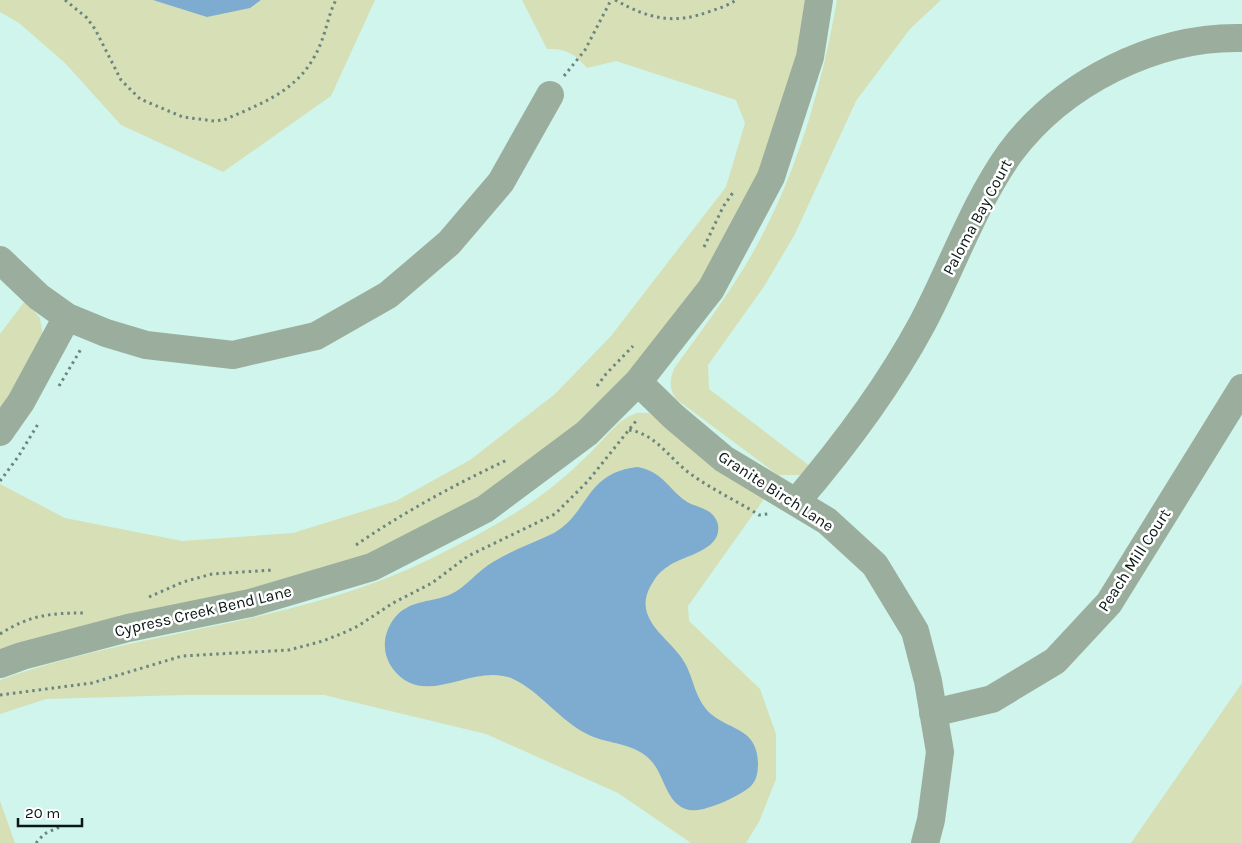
<svg xmlns="http://www.w3.org/2000/svg" width="1242" height="843" viewBox="0 0 1242 843" font-family="Karla,sans-serif">
<rect width="100%" height="100%" fill="#cff5ec"/>
<!-- green -->
<path fill="#d7dfb7" d="M0 0H375L331 96 223 172 121 125 65 63 19 23 0 12Z
M522 0H809L792 88 757 179 707 276 655 349 562 441 484 496 424 530 321 575 0 652V484L65 518 182 541 293 533 396 501 470 460 555 394 611 336 726 187 745 123 736 100 616 61 587 68C575 54 566 48 547 49Z
M837 0H941L910 29 856 101 795 234 765 285 708 365 709 389 811 467 802 475H778L676 399C669 388 669 380 675 367 700 333 726 298 748 261 795 181 821 91 837 0Z
M25 301 40 318 43 337 0 421V334Z
M649 413 725 472 764 499 688 606 689 621 760 689 776 734V779L759 822 746 843H691L618 793 486 734 324 695H184L46 699 0 714V680C145 628 304 625 442 553 476 536 523 511 552 487 567 475 581 462 594 449 606 437 618 420 634 414 638 412 644 413 649 413Z
M1242 683V843H1131Z
M0 801 15 843H0Z"/>
<!-- water -->
<path fill="#7dacd0" d="M153 0H261L250 8 207 17Z
M637 467C666 472 668 492 691 504 696 506 703 508 708 511 713 514 717 519 718 525 722 550 685 555 670 565 662 570 657 575 653 582 628 620 673 638 686 665 694 681 696 701 711 714 731 731 757 728 758 763 758 771 757 780 751 786 740 796 704 813 689 810 667 805 665 778 653 763 637 742 608 745 587 734 559 720 541 692 513 679 473 661 425 711 393 669 387 661 384 651 385 641 386 631 391 621 398 614 413 600 432 602 449 595 466 588 477 571 493 562 512 550 534 543 554 533 589 513 585 473 637 467Z"/>
<g fill="none" stroke-linecap="round" stroke-linejoin="round">
<!-- path -->
<path stroke="#6b857f" stroke-width="3" stroke-dasharray="2.5 4" stroke-linecap="butt" d="M65 0 87 18 95 29 121 80 140 99 183 117 214 121 224 120C267 101 304 89 322 40 327 27 329 13 336 0
M615 0C650 19 673 25 711 11 720 8 729 5 736 0
M564 76 585 50 611 0
M704 247 723 207 734 191
M59 386 81 349
M597 386 606 374 633 346
M629 430C657 434 670 460 692 475 713 490 737 501 759 515L768 514
M0 481 18 457 38 424
M356 545C404 512 454 485 507 460
M149 597 183 582 212 574 273 570
M0 634C30 615 50 613 84 613
M0 695 92 683 182 656 289 650 323 641 343 633 358 626 393 603 432 583 468 556 555 514 588 481 636 421
M36 843 44 834 62 826"/>
<!-- minor -->
<path stroke="#9bae9d" stroke-width="28" d="M0 260 39 297 67 317 106 333 146 345 233 355 316 336 388 295 449 243 501 182 550 95
M638 382 674 417 724 459 827 521 875 565 915 631 928 681 940 752 931 820 925 843
M0 432 21 402 67 317
M796 502C844 446 887 389 922 324 952 268 973 205 1010 153 1062 83 1155 36 1242 38
M0 664 22 656 128 628 250 603 372 567 485 509 587 433 638 382 711 289 771 177 810 57 819 0
M933 713 992 699 1055 661 1109 603 1242 388"/>
</g>
<g text-anchor="middle" dominant-baseline="central" stroke-width="5" stroke-linejoin="round" paint-order="stroke">
<!-- street labels -->
<g font-size="16" fill="#0a1815" stroke="#fff">
<text transform="translate(977 217) rotate(-62)">Paloma Bay Court</text>
<text transform="translate(776 491) rotate(33)">Granite Birch Lane</text>
<text transform="translate(1134 560) rotate(-57)">Peach Mill Court</text>
<text transform="translate(203 611) rotate(-13)">Cypress Creek Bend Lane</text>
</g>
</g>
<!-- scale -->
<path d="M18 818v8h64v-8" fill="none" stroke="#0a1815" stroke-width="2.5"/>
<text x="25" y="818" font-size="15" fill="#0a1815" stroke="#ffffff" stroke-width="4" paint-order="stroke">20 m</text>
</svg>
